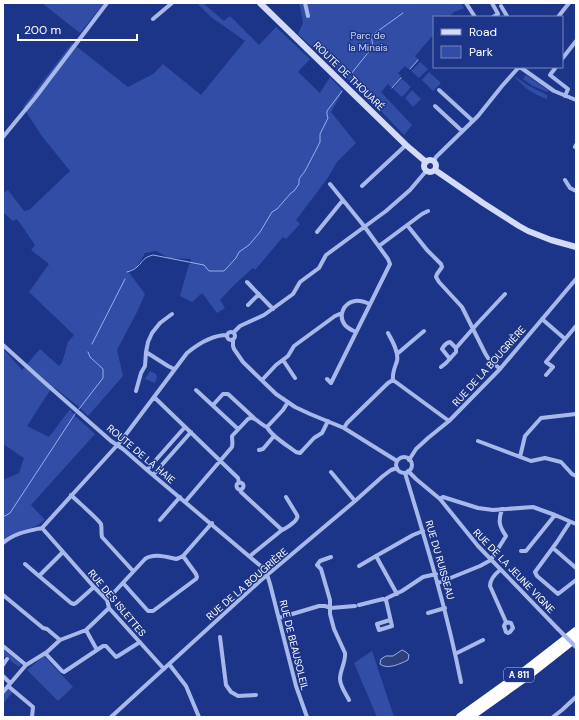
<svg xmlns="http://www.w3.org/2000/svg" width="579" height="720" viewBox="0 0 579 720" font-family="'DM Sans',sans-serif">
<rect width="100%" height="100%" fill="#1d3588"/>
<!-- green -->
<path fill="#314da6" d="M42 3H104L80 33Z
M197 3H203L224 21 230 16 259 45 276 27 310 59 298 72 320 93 330 77 343 91 331 112 356 143 337 162 327 179 296 220 300 224 286 239 283 237 255 270 253 268 234 285 220 300 225 308 217 313 202 293 192 302 180 296 189 264H191V259L169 258 156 251 145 253 137 267 128 271 145 294 137 312 117 350 123 376 88 416 79 407 54 387 49 392 27 426 49 437 70 409 76 417 95 434 31 505 45 520 36 526 10 535 3 541V480L19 473 24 458 3 444V349C10 355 15 363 22 370L40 349 59 366 62 363 68 342 74 335 29 292 49 264 31 250 35 245 17 219 13 221 3 212V193L8 190 24 211 29 210 70 171 41 135 23 107 72 43 128 87 153 74 163 64 201 95 245 41 211 17Z
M298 3H461L464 8 454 12 449 17H434V34L415 56 419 60 410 70 405 66 398 73 402 78 392 88 388 84 381 92 412 125 404 135 377 107 368 100 352 83 298 34 303 23 300 6Z
M420 62 428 69 419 78 411 71Z
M429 72 441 83 433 91 422 80Z
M526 75 549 91 547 92 533 86 523 79Z
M515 77H516L529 86 547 95V99C531 93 526 89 515 77Z
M402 79 411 87 402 97 393 89Z
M412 90 421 99 413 107 405 98Z
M150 371 156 374V375L157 377 155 383 145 379Z
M3 649 21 664 19 667 3 655Z
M372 651 394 717H377L354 663Z
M44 656 73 687 58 701 27 670Z
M8 689 13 692 3 703V694Z"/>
<!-- water -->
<path fill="#2d3f7d" stroke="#9aafed" d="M402 650 406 652 409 655 408 660C400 664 387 670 380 664L381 659 386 656H393Z"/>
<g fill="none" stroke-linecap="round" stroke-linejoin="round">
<!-- stream -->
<path stroke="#9aafed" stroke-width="1" d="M368 53C374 46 373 45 371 36L403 13
M410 69 418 60
M351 74 367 54
M392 88 401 78
M127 272C130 271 134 270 137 267 144 261 142 258 153 255L204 265 209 271H224L236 258 239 252 249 245 260 232 272 212 277 209 291 193 294 191 299 184V179L305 171 316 150 320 142V134L328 118 327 115V111L342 91
M92 344 125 279
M79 409 103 378V369L90 357 88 352
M3 517 10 513 75 414"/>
<!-- street -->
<path stroke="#a7b8eb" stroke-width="4" d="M305 3 308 16
M466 3 475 17
M492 3 498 14 493 17
M501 6 507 16
M558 17 569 3
M153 19 172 3
M562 59 576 41
M520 67 554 91 576 100
M556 67 550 75 568 89 565 96
M439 90 473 121
M435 106 462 131
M3 137 35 98 107 3
M575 147 576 145
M434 161 436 157 478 116 502 86 519 67
M565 180 570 188 576 191
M362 186 406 145
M407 225 427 250 441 264 442 267 437 274 436 277 439 282 462 307 485 353 488 358 500 369
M317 232 343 200
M379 246 422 214 428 211
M247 282 273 309
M248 305 259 294
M542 319 565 339
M227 336a4 4 0 1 1 8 0a4 4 0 1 1-8 0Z
M234 332 240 326 264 315 293 294 300 282 319 268 326 255 386 211 410 190 427 170
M356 332C352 330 348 329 345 325 338 316 343 303 355 301 360 300 365 302 370 304
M388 333C392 340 399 352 397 361 395 367 392 373 393 380
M233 339V346L234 349 243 362 276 394 295 407 310 414 344 428 397 461
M3 345 44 382 111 441 123 449 147 470 263 568 266 571 270 584 296 686 307 717
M146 352 168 366 174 369
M397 354 424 331
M450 359 442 349C444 345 446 343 450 342L456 348
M283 360 295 378
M441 367 446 363 456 352V348L477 324 505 294
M546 375 553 367 546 362 576 326
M327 379 331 383 390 264 388 259 364 226 330 184
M262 380 276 365 288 356 294 346 335 316 342 313
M393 380 449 421
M196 390 238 429
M136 391 141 373 145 366 146 352 148 342 152 333 160 323 172 314
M154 397 238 478 239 483
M213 405 223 394H228L254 418
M267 427C272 437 287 445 296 452L300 453 302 451 314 438 322 433 328 421
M344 428 347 423 388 383 393 380
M478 441 531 461 545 458 561 462 572 474 576 476
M259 450 263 449 274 436
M520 457 525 436 541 418 576 414
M396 465a8 8 0 1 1 16 0a8 8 0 1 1-16 0Z
M409 460 416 449 428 438 449 421 500 369 576 279
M147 470 185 427
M408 471 416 479 440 499 478 546 558 629
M331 472 355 501
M405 473C426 542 447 611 461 682
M153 475 191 432
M236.5 486a3.5 3.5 0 1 1 7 0a3.5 3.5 0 1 1-7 0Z
M240 490 241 492 282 530
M71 495C77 501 98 519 101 524 102 529 101 533 102 537L133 571
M440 499 443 497 478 508 493 510 533 507 555 515 576 524
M185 502 232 447C233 443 232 440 232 436L248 419C255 415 260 425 267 427L283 410 288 402
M160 520 180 497
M570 522 557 542 535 572 537 576 558 594 576 580
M42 528 121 441 187 353C198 344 212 335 227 335
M42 528 94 587 107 600 109 608 164 669
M3 543C14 533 28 531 42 528
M553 548 576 568
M521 551H526L555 515
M63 552 39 576 71 603 74 604 76 603 94 587
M250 556 282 530C285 529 296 522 297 518 298 517 297 516 297 515L286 497
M376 556 413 535 423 531
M331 557 320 561 317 565 321 569 330 600V614L334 629 345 653C346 662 340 670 340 679 340 686 346 694 349 700
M25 564 39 576
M359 566 376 556 397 594
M500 570C495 574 490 579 490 586L506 622 511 623 513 628 510 632 508 633 506 632 504 626 506 622
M123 583 148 611H153L196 579 197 577 196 574 183 556
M438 583 480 566 491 560 506 536C499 526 498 521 502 509
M3 595 43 628 47 629 60 640
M107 600 145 559C154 553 166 557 176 559L179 558 183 556 212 523
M386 600 392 626 379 630 377 624 390 620
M359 605 383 599 386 600 387 598 402 591 423 577 436 574
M428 613 445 608
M279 618 319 606H325L331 608 355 606
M86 630 97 650
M220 637 226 685 231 692 238 696 256 695
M3 646 26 665
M45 653 62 671 64 672 103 646H106L116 657 118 656 140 642
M455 654 483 640
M169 664 186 686 199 717
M3 665 7 659
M3 676 10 683
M8 686 33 707 32 717
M3 692 26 665 47 652 60 640 86 630 109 608
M111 717 260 581 355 501 383 476 391 470 397 468
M553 717 562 710 576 697"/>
<!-- secondary -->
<path stroke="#d3dbf8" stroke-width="6" d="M260 3 406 145 426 162
M424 166a6 6 0 1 1 12 0a6 6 0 1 1-12 0Z
M435 170 483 203 519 226 528 231 551 240 576 247"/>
<!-- highway -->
<path stroke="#fff" stroke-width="8" d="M460 717 527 669 576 631
M470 717 529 675 576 638"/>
<!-- street-bridge -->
<path stroke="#a7b8eb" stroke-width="4" d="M558 629 576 647"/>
</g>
<g text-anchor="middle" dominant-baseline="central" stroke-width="3" stroke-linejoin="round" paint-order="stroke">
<!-- shield labels -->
<rect fill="#1d3588" stroke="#bbc2db" stroke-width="1" x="504" y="668" width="30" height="14" rx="3"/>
<g font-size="9" font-weight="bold" fill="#fff">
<text x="519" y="675">A 811</text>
</g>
<!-- park labels -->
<g font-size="10" fill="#ccd7f8" stroke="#1d3588">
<text x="368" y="35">Parc de<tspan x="368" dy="12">la Minais</tspan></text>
</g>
<!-- street labels -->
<g font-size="10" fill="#fff" stroke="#1d3588">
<text transform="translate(349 76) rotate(44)">ROUTE DE THOUARÉ</text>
<text transform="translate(489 366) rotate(-48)">RUE DE LA BOUGRIÈRE</text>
<text transform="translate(141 454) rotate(40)">ROUTE DE LA HAIE</text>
<text transform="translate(440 560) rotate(74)">RUE DU RUISSEAU</text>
<text transform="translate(514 571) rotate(46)">RUE DE LA JEUNE VIGNE</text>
<text transform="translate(247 584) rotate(-41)">RUE DE LA BOUGRIÈRE</text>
<text transform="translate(117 603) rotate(50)">RUE DES ISLETTES</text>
<text transform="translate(294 645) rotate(76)">RUE DE BEAUSOLEIL</text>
</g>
</g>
<!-- border -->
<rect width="579" height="720" fill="none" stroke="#ffffff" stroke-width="8"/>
<!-- legend -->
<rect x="433" y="16" width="130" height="52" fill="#1d3588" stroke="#7786b8"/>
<rect x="441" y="29" width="20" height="6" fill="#d3dbf8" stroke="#7786b8"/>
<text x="469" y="36" font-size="12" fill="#ffffff">Road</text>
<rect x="441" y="46" width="20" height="12" fill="#314da6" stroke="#7786b8"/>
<text x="469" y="56" font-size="12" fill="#ffffff">Park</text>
<!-- scale -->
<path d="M18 34v6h119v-6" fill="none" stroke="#ffffff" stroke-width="2"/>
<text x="24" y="34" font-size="12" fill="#ffffff" stroke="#1d3588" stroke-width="3" paint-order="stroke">200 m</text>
</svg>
